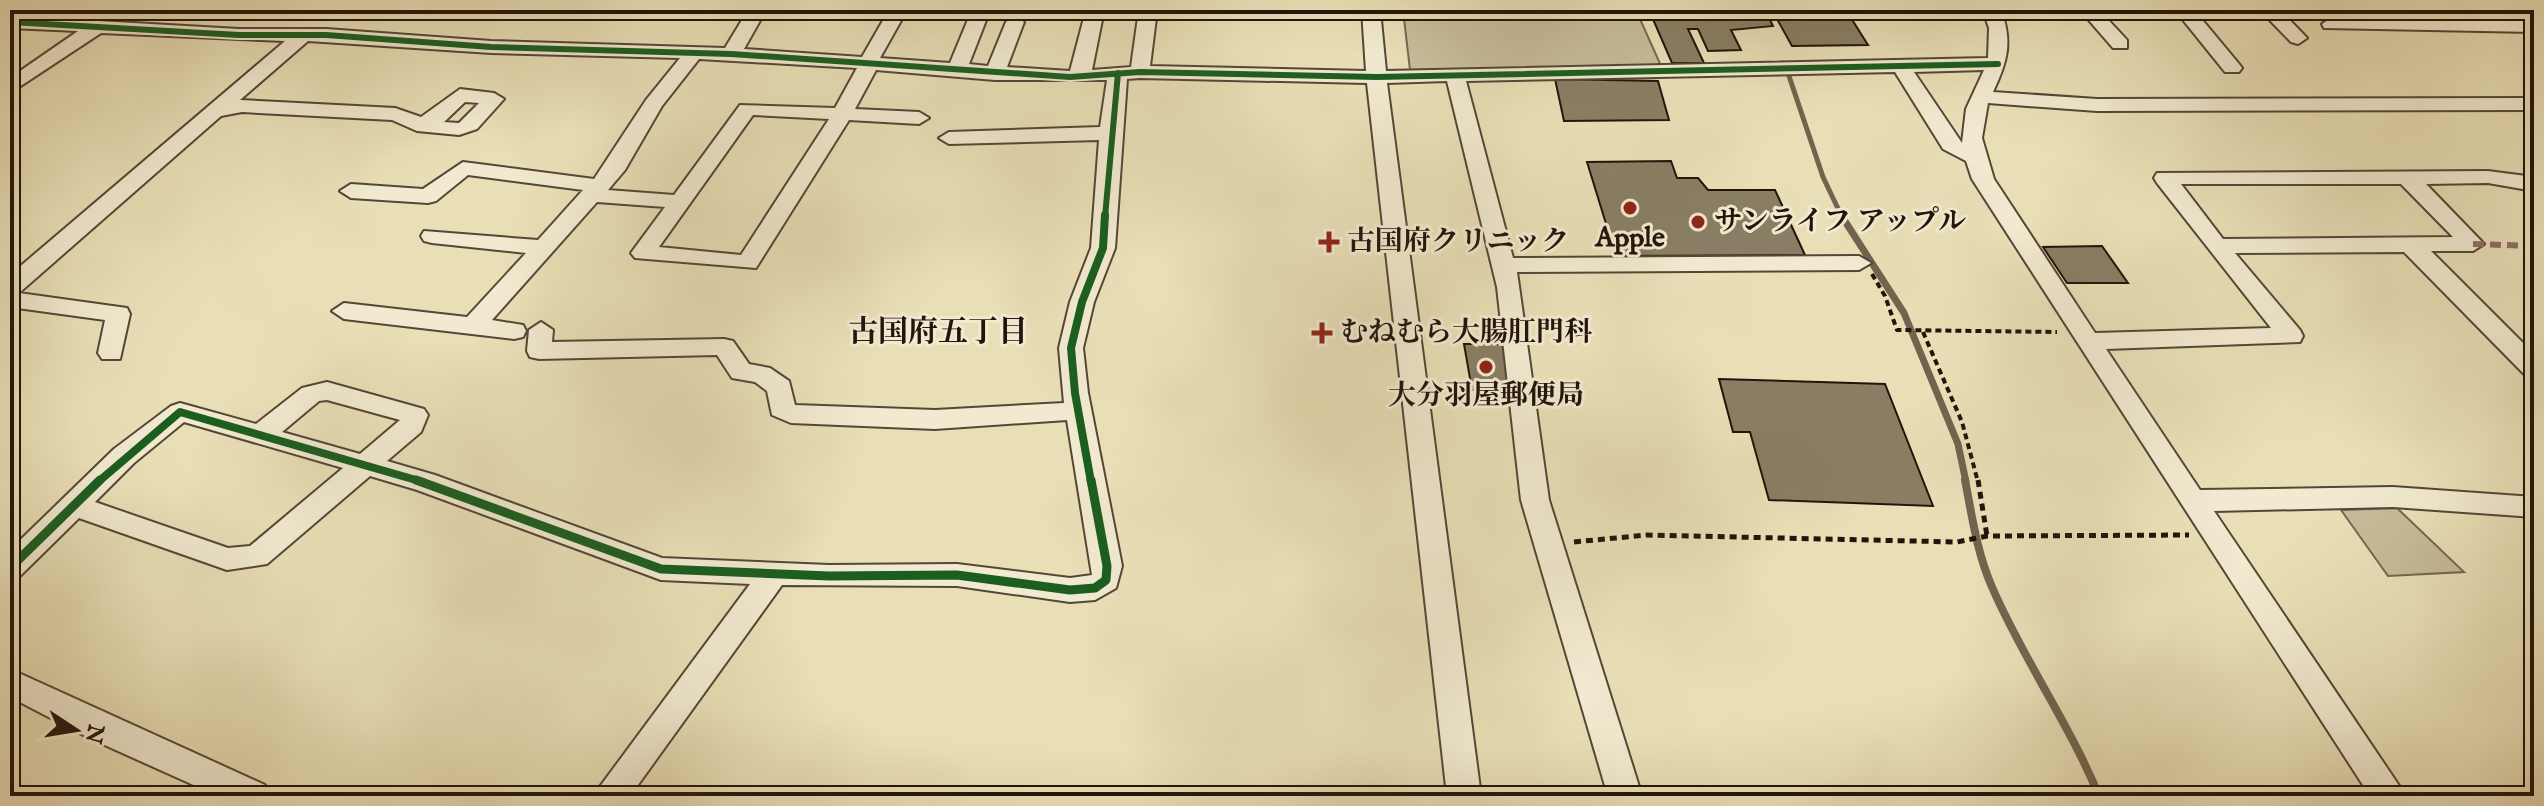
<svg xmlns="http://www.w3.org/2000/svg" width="2544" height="806" viewBox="0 0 2544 806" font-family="'IM FELL English','Noto Serif JP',serif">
<rect width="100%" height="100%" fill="#e9dfb7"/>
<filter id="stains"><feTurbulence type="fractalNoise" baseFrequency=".0025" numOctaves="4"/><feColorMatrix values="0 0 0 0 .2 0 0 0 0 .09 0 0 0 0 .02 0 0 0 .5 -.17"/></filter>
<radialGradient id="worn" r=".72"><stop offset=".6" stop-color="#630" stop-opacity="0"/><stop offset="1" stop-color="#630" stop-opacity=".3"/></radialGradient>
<!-- green -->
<path fill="#c7bc9a" stroke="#746852" stroke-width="2" d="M1403 10H1636L1662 68 1410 70Z
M2397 508 2464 572 2388 576 2341 510Z"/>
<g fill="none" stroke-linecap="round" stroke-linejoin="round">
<!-- stream-far2 -->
<path stroke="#71644f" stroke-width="5" d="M1788 73 1823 177 1842 217"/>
<!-- stream-far1 -->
<path stroke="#71644f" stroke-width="7" d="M1841 215 1904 313 1958 444 1966 482"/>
<!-- stream -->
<path stroke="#71644f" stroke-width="8" d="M1965 480C1972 516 1977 553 1992 587 2023 659 2069 723 2099 796"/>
</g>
<!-- building -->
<path fill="#897e64" stroke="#22140b" stroke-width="2" d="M1649 10H1683L1687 19 1736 18 1731 10H1765L1773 26 1731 30 1741 50 1708 51 1698 29H1688L1704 63H1672Z
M1772 10H1846L1868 45 1792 46Z
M1555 79 1658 81 1669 120 1564 121Z
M1671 161 1677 178H1698L1708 190H1775L1805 255 1616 256 1587 162Z
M2102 246 2128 283H2067L2043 247Z
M1464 344H1506L1517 403H1501L1499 390H1472Z
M1719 379 1885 384 1933 506 1769 500 1750 432H1733Z"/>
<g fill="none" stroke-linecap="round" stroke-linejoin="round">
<!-- minor casing -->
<g stroke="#544736" stroke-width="4">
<path id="minor" d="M748 10H766L744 49 862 57 889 10H907L880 58 950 63 972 10H990L969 64 988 66 1006 22 1015 16 1024 22 1007 67 1070 71 1086 10H1104L1092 70 1131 67 1139 10H1157L1150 66 1366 71 1362 10H1380L1386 71 1988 58 1989 28 1983 10H2001C2013 43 2007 62 1993 92L2097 99 2534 98V110L2097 111 1988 103 1982 138 1994 179 2095 333 2271 328 2157 183 2154 178 2157 173 2488 171 2534 177V191L2488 183 2426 184 2484 244 2473 251H2431L2534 354V378L2525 375 2404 252 2235 253 2300 330 2303 336 2300 342 2106 349 2200 490 2393 487 2534 497V517L2393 507 2214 511 2406 796H2370L1972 179 1966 161 1943 149 1895 72 1466 81 1513 258 1859 256 1871 263 1859 270 1517 272 1549 500 1642 796H1608L1521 500 1497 287 1447 81 1387 83 1481 796H1447L1367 83 1140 78 1127 79 1115 248 1094 302 1083 348 1088 393 1122 566 1116 588 1095 600 1070 602 957 586 782 585 630 796H593L750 584 661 580 417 490 370 476 267 564 227 570 79 518 20 576 10 579V550L114 449 171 406 180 403 256 424 302 388 327 382 424 409 428 415 421 432 387 461 435 475 662 558 829 565 957 564 1070 578 1092 575 1067 420 935 429 791 423 772 415 767 391 755 382 732 378 717 355 539 359 530 357 527 351 529 330 541 322 553 330 552 342 724 339 733 341 749 364 770 368 789 381 795 405 935 410 1064 403 1059 348 1070 302 1091 248 1099 140 949 144 939 138 949 132 1100 127 1107 80H995L876 70 855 109 919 112 929 118 919 124 849 120 756 268 635 258 631 253 665 207 597 202 492 320 523 325 526 331 523 337 514 339 344 319 332 311 344 303 467 317 526 253 432 243 424 241 421 236 424 231 538 240 583 190 468 175 436 201 428 203 351 198 340 191 351 184 423 189 463 162 594 179 646 100 680 58 491 53 308 41 240 100 395 108 421 117 460 89 494 93 504 99 477 129 459 135 417 131 392 120 242 112 221 116 19 293 127 308 130 314 120 359H102L98 353 105 320 10 307V275L285 41 101 33 10 93V78L78 31 10 28V16L239 29H326L491 41 725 48ZM699 59 857 68 835 108 740 105 674 195 608 190 625 170 662 106ZM1984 70 1966 109 1962 143 1914 72ZM465 102 479 103 459 123 444 122ZM753 115 829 119 741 255 659 247ZM2181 184H2401L2453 237 2223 239ZM327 400 400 420 360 454 282 432 319 401ZM184 422 343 468 250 546 228 548 95 502 134 463Z
M2080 10H2099L2127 40V48H2113Z
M2175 10H2194L2239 64 2242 68 2239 72H2225Z
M2260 10H2280L2307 38 2298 44 2291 42Z
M2331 18 2534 20V32L2324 28 2322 24Z
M10 669 265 785 270 796H218L89 738 10 697Z"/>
</g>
<!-- path-far1 -->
<path stroke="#22140b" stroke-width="4" stroke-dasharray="6 4" stroke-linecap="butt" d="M1872 274 1885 296 1897 330 2057 332
M1923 332 1962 422 1978 482"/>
<!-- path -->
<path stroke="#22140b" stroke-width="5" stroke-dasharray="7 5" stroke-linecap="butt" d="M1978 480 1987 536
M1574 542 1647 535 1957 542 1987 536 2189 535"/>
<!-- minor -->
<use href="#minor" fill="#f1ead0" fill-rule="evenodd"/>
<!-- quiet -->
<path stroke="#8d6e63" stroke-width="6" stroke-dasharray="11 6" stroke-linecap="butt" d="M2473 244 2534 246"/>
<!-- cycleway-far2 casing -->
<g stroke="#f1ead0" stroke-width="10">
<path id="cycleway-far2" d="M10 22 239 35H326L491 47 731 54 1070 77 1140 72 1377 77 1998 64
M1105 217 1118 73"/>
</g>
<!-- cycleway-far1 casing -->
<g stroke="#f1ead0" stroke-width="13">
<path id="cycleway-far1" d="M98 482 180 412 423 482
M1091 482 1075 393 1071 348 1082 302 1103 248 1105 215"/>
</g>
<!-- cycleway casing -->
<g stroke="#f1ead0" stroke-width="14">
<path id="cycleway" d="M416 480 661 569 829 576 957 575 1070 590 1095 588 1106 580 1107 566 1091 480
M10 568 100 480"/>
</g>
<!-- cycleway-far2 -->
<use href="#cycleway-far2" stroke="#1b5e20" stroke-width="6"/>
<!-- cycleway-far1 -->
<use href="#cycleway-far1" stroke="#1b5e20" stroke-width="8"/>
<!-- cycleway -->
<use href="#cycleway" stroke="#1b5e20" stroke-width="9"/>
</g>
<!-- markers -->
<g fill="#8f2418" stroke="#f1ead0" stroke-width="3">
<circle cx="1630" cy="208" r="8"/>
<circle cx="1698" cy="222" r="8"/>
<path d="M1325 230h8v8h8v8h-8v8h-8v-8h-8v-8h8z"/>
<path d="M1318 321h8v8h8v8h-8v8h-8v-8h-8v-8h8z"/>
<circle cx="1486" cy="367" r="8"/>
</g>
<g text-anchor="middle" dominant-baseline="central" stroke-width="6" stroke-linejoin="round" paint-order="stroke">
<!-- poi labels -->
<g font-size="28" font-weight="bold" fill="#22140b" stroke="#f1ead0" text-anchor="start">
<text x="1714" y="222">サンライフ アップル</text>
<text x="1630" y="238" text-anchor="middle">Apple</text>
<text x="1347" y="242">古国府クリニック</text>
<text x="1340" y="333">むねむら大腸肛門科</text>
<text x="1486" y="396" text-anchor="middle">大分羽屋郵便局</text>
</g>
<!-- neighbourhood labels -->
<g font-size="30" font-weight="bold" fill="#22140b" stroke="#f1ead0">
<text x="938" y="333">古国府五丁目</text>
</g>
</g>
<!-- margin -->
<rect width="2544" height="806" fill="none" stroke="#e9dfb7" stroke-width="40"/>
<rect x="12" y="12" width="2520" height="782" fill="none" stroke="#22140b" stroke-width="4"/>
<rect x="20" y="20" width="2504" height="766" fill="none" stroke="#22140b" stroke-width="2"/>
<!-- north arrow -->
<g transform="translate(76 730) rotate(102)" stroke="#f1ead0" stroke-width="6" paint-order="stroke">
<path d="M0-6L14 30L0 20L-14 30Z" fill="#22140b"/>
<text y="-12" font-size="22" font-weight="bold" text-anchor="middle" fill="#22140b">N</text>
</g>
<rect width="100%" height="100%" filter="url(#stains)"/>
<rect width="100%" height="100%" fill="url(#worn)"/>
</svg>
